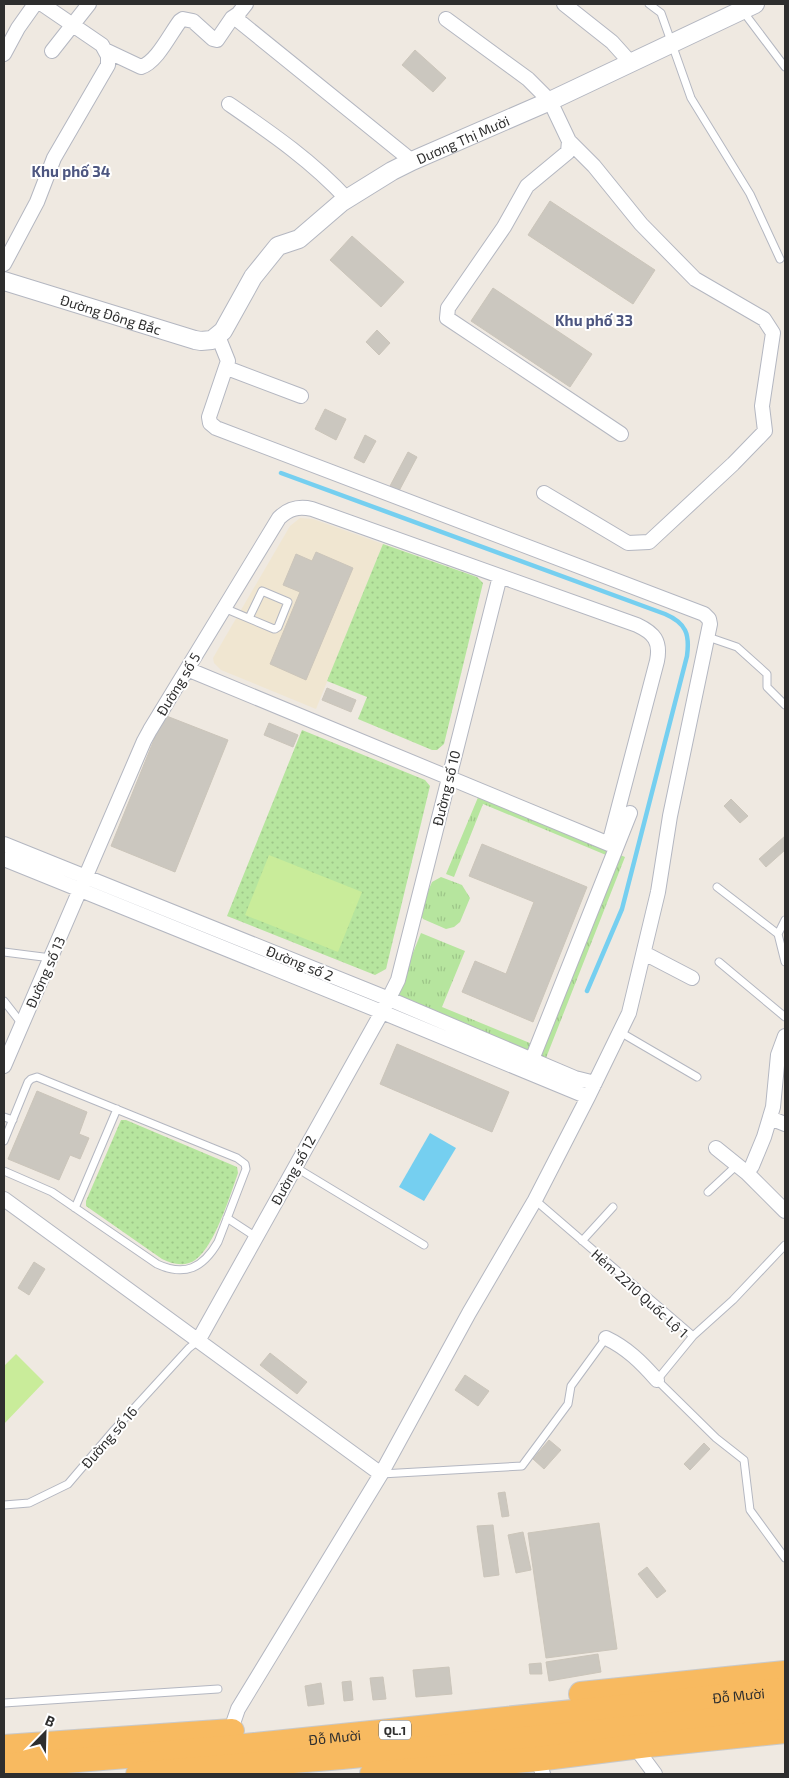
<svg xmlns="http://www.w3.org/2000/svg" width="789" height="1778" viewBox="0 0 789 1778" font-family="'Exo 2',sans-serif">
<defs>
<pattern id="grass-dots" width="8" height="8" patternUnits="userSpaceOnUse" patternTransform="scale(1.25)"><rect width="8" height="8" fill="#b6e59e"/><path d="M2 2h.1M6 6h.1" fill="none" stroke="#9dc588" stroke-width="1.8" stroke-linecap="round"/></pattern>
<pattern id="park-tufts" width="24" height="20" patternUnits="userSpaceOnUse" patternTransform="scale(1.25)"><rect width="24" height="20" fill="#b6e59e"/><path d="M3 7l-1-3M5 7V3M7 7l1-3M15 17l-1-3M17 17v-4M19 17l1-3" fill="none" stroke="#9dc588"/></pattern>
</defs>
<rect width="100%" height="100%" fill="#efe9e1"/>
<!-- education -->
<path fill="#f0e6d1" d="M300 518 313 519 383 544 316 709 221 670 214 663 213 658 290 526Z"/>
<!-- grass -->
<path fill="url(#grass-dots)" d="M383 544 477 577 483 583 444 744 437 750H432L358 719 367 697 327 681Z
M302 730 425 780 430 786 386 969 375 975 227 916Z
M121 1120H126L237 1167 238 1173C230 1195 212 1257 189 1263 180 1266 170 1263 162 1259L86 1206V1201Z"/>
<!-- park -->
<path fill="url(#park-tufts)" d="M479 795 625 857 546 1058 395 997 421 933 465 951 442 1007 542 1048 618 860 483 804 454 877 446 874Z
M441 877 462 885 470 898 460 922 454 927 446 929 423 919 419 912 432 882Z"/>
<!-- pitch -->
<path fill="#c9ec9a" d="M269 855 362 892 338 952 245 915Z
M16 1354 44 1382 4 1424V1366Z"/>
<!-- water -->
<path fill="#75cff0" d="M430 1133 456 1148 424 1201 399 1187Z"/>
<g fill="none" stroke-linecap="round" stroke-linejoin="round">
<!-- stream -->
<path stroke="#75cff0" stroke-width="4.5" d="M281 473 665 614C686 623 690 634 687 656L622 909 587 991"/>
</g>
<!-- building -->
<path fill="#cbc7bf" stroke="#cbc5ba" d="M415 50 446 78 433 92 402 65Z
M550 201 655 270 633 304 528 235Z
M352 236 404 282 381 307 330 260Z
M493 288 592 354 570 387 471 321Z
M377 330 390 343 379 355 366 342Z
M325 409 346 419 336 440 315 429Z
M365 435 376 441 364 463 354 458Z
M408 452 417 457 399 491 390 486Z
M316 552 353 568 306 680 270 664 300 592 283 585 296 554 312 561Z
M327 688 356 700 351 712 322 700Z
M164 715 228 740 175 872 111 846Z
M269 723 298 735 293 747 264 735Z
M731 799 748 816 740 823 724 806Z
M785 836V850L766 867 759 859Z
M482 844 587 887 533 1022 462 992 475 961 506 974 534 902 469 876Z
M397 1044 509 1092 492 1132 380 1084Z
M37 1091 87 1112 79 1134 89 1138 80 1159 70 1155 59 1180 8 1159Z
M34 1262 45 1269 29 1295 18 1288Z
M270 1353 307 1382 297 1394 260 1365Z
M465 1375 489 1391 478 1406 455 1390Z
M549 1440 561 1450 544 1469 533 1459Z
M704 1443 710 1449 690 1470 684 1464Z
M505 1492 509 1516 502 1517 498 1493Z
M599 1523 617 1649 546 1658 528 1533Z
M493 1525 499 1575 484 1577 477 1526Z
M523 1532 531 1570 516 1573 508 1535Z
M647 1567 666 1591 657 1598 638 1574Z
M598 1654 601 1672 549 1681 546 1662Z
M541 1663 542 1674H530L529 1664Z
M449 1667 452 1694 416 1697 413 1670Z
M383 1677 386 1699 373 1700 370 1678Z
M351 1681 353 1700 344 1701 342 1682Z
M321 1683 324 1704 308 1706 305 1686Z"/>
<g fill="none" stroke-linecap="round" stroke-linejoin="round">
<!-- service casing -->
<g stroke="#b4b7c1" stroke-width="9">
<path id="service" d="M649 4 661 13 691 98 750 194 780 259
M742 10 785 67
M224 608 274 629H275L278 627 288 602 262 591 249 618
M708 637 737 647 767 674V687L785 705
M717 887 778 934 785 962
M778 934 785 920
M4 952 51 958
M719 962 785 1017
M4 1001 22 1024
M620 1032 697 1077
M4 1117 13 1120
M4 1141 28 1082 31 1079 37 1077 237 1158 245 1164 246 1169 218 1242C203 1268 185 1277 157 1264L52 1192 4 1171
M295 1167 424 1245
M708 1192 737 1165
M535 1200 693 1336 657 1380 716 1438 744 1460 750 1510 785 1558
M75 1208 117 1109
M227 1218 256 1237
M582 1241 613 1207
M693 1336 733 1300 785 1245
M381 1474 522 1466 568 1404 571 1386 606 1338
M4 1505 29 1503 68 1484 114 1430 189 1348 198 1341
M4 1703 218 1689"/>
</g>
<!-- minor casing -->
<g stroke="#b4b7c1" stroke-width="16">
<path id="minor" d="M246 4 238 14 239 21 412 161
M564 4 612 42 630 62
M446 19 528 79 550 101 569 141 568 152 527 186 504 227 448 308 447 318 621 434
M105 50 141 67C157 62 170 34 180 21L183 19 193 21 213 39 217 40 232 18 238 14
M52 51 89 4
M4 54 18 28 35 4
M229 104C271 133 312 161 347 199
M4 264 37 202 54 158 108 65V56L102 45 42 4
M218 336 228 361 209 417 210 423 216 428 704 614 709 619 710 624 670 816 658 892 629 1013 588 1097 535 1200 469 1313 381 1474 238 1709 228 1738
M227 368 301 396
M544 493 628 543 649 542 733 464 765 431 762 406 773 333 764 319 695 279 641 224 594 166 569 141
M4 844 389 999 575 1078 595 1083
M4 859 382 1012 588 1097
M644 953 692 978
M785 1036 778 1055 773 1107 764 1137 752 1166 747 1173 785 1211
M4 1066 144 741 150 730 279 518C289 508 299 506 312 509L637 625C654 633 661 641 657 661L609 844 187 669
M529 1067 630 813
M770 1118 785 1124
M716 1148 747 1173
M4 1199 381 1474
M606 1338C627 1348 641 1362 657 1380
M198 1341 382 1012 398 980 500 576
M635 1747 655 1774
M537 1759 543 1774"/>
</g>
<!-- tertiary casing -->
<g stroke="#b4b7c1" stroke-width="20">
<g id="tertiary">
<path id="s1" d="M4 281 195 340 201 341 212 340 223 331 253 277 278 246 299 239 342 202 392 171 412 161 550 101 755 4"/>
</g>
</g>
<!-- trunk casing -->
<g stroke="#c9c9c9" stroke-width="26">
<g id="trunk">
<path d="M581 1694 785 1673"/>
<path d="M4 1747 232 1731"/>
<path id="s2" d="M4 1766 225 1748 785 1690"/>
<path d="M138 1774 342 1757 785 1713"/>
<path d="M372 1774 537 1759 648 1745 785 1731"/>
</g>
</g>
<!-- service -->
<use href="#service" stroke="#fff" stroke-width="7"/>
<!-- minor -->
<use href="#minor" stroke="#fff" stroke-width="14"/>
<!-- tertiary -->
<use href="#tertiary" stroke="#fff" stroke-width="18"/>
<!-- trunk -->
<use href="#trunk" stroke="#f8ba60" stroke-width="24"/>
</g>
<g text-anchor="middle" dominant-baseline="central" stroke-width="4" stroke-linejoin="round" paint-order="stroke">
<!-- shield labels -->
<rect fill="#fff" stroke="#6d6d6d" stroke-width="1" x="379" y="1720.5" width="32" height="19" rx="4"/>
<g font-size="12" font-weight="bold" fill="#2e2e2e">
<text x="395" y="1730">QL.1</text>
</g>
<!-- street labels -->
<g font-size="14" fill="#2e2e2e" stroke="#fff">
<text stroke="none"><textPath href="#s1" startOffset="548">Dương Thị Mười</textPath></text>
<text stroke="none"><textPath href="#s1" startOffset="112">Đường Đông Bắc</textPath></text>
<text transform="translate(178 684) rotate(-59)">Đường số 5</text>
<text transform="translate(446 788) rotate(-76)">Đường số 10</text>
<text transform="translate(300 963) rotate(22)">Đường số 2</text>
<text transform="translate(45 972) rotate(-66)">Đường số 13</text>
<text transform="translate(293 1170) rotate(-61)">Đường số 12</text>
<text transform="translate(640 1293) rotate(42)">Hẻm 2210 Quốc Lộ 1</text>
<text transform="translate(109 1437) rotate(-49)">Đường số 16</text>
<text stroke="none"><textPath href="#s2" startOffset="738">Đỗ Mười</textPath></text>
<text stroke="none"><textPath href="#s2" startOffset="332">Đỗ Mười</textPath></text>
</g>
<!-- neighbourhood labels -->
<g font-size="15" font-weight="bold" fill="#4d5680" stroke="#fff">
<text x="71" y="171">Khu phố 34</text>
<text x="594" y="320">Khu phố 33</text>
</g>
</g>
<!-- border -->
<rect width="789" height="1778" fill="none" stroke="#2e2e2e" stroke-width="10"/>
<!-- north arrow -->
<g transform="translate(45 1733) rotate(23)" stroke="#ffffff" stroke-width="4" paint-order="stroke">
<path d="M0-4L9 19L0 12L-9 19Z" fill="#2e2e2e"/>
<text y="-8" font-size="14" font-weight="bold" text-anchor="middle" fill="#2e2e2e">B</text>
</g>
</svg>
